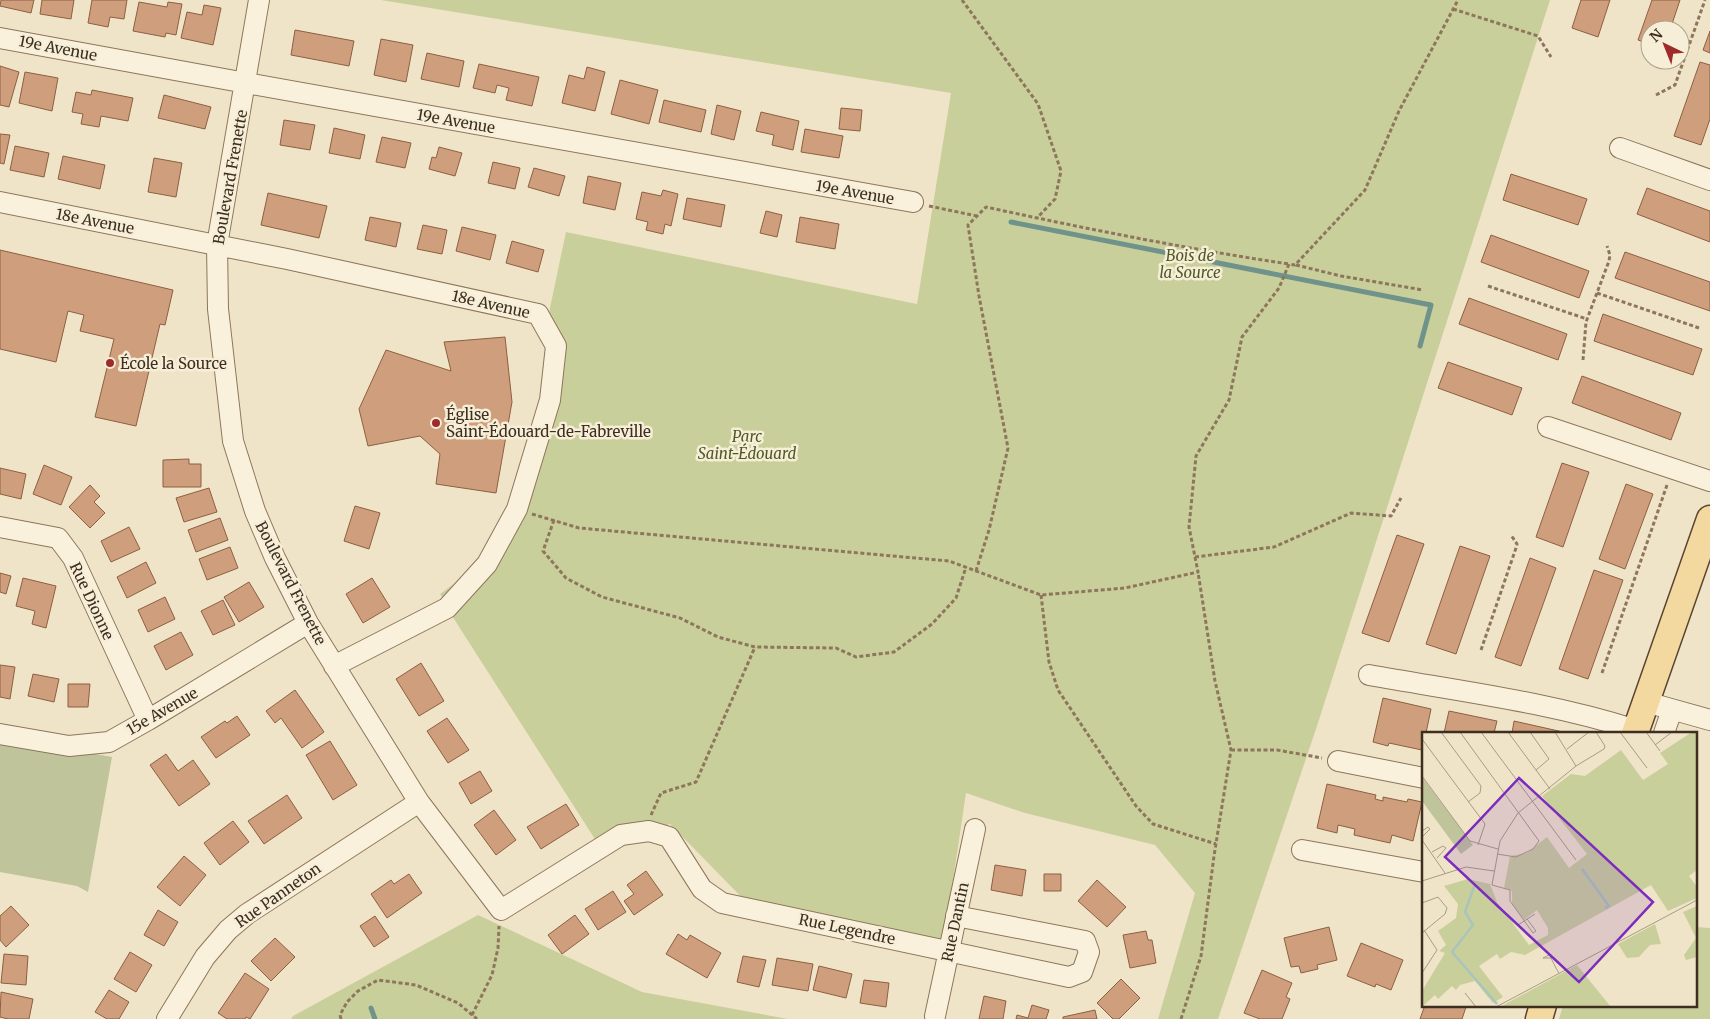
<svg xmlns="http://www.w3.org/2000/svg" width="1710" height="1019" viewBox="0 0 1710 1019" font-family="Merriweather,serif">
<rect width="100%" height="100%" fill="#f0e4c8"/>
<!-- green -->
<path fill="#c9cf9b" d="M381 0H1550L1317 726 1218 1019H1158L1195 893 1155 845 1025 813 966 793 948 914 940 945 755 911 670 824 600 847 447 608 448 606 440 594 480 565 499 532 562 363 547 322 566 232 917 304 951 93Z
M478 915 642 992 788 1019H291L293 1016Z
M1696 927 1710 928V1019H1559L1563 1005H1696Z"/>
<!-- cemetery -->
<path fill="#bfc49a" d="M0 737 112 757 88 892 77 886 0 872Z"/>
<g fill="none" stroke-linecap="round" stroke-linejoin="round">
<!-- stream -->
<path stroke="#6f938a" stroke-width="5" d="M1011 222 1431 305 1420 346
M371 1008 375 1019"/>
</g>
<!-- building -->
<path fill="#cf9f7d" stroke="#8d5f41" d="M1 0H34L31 13 0 6Z
M42 0H74L71 19 40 14Z
M92 0H127L124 19 110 17 108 27 88 23Z
M1581 0H1610L1598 37 1572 28Z
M1652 0H1680L1670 30H1650V44L1638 40Z
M139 2 167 7 168 2 182 4 176 35 166 33 165 37 133 31Z
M204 5 221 8 213 45 181 38 187 12 202 15Z
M295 30 354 41 349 66 291 55Z
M1710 31V53L1703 50Z
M381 39 413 45 406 82 374 75Z
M427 53 464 61 459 87 421 79Z
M1700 62 1710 65V119L1701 145 1674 136Z
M479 64 539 77 532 106 506 100 509 88 497 85 495 93 473 88Z
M0 66 19 72 9 107 0 105Z
M587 67 605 72 595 111 562 103 569 75 584 79Z
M25 72 58 78 52 111 19 103Z
M620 80 658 90 649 124 611 114Z
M92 90 133 98 128 121 101 116 99 127 81 124 83 114 72 112 76 92 91 95Z
M164 95 211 107 205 129 158 118Z
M664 100 706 110 701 132 659 122Z
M717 105 741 111 734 140 711 134Z
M841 108 862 110 860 131 839 129Z
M761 112 799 121 793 150 772 145 774 135 756 131Z
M284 120 315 125 310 150 280 145Z
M334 128 365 135 360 159 329 153Z
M805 129 843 136 839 158 801 152Z
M0 134 10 135 4 164 0 163Z
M382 137 411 143 405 168 376 162Z
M15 146 49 153 44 177 10 170Z
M439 147 462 153 455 176 429 169 432 157 436 158Z
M63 156 105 165 100 189 58 179Z
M154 158 182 163 176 197 148 192Z
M493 162 520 168 515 189 488 183Z
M534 168 565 176 559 196 528 187Z
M1511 174 1587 199 1578 225 1503 200Z
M588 176 621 183 615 210 583 203Z
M1647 188 1710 211V242L1637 214Z
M663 190 678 194 671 226 665 224 663 234 646 230 648 222 636 219 642 192 661 196Z
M268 193 327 206 319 238 261 225Z
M687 198 725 205 721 227 683 219Z
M766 211 782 215 777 237 760 233Z
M370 217 401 223 396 247 365 240Z
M800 217 839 224 835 249 796 242Z
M423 225 447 230 442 254 417 249Z
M462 227 496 235 490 260 456 251Z
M1491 235 1589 271 1579 298 1481 262Z
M512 241 544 250 538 272 506 263Z
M0 250 173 290 165 325 160 324 136 426 95 417 114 339 80 331 84 315 68 311 56 362 0 349Z
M1625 252 1710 282V311L1615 278Z
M1469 298 1567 334 1558 360 1459 324Z
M1603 314 1702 349 1693 375 1594 341Z
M505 337 512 402 496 493 436 484 440 454 420 436 368 446 359 409 386 350 451 371 444 342Z
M1448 362 1522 388 1512 415 1438 388Z
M1582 376 1681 413 1671 440 1572 403Z
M189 459V464H201V487H163V460Z
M1562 463 1589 472 1563 547 1536 537Z
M44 465 72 477 61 505 33 494Z
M0 468 26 474 21 499 0 494Z
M1626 484 1653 494 1625 569 1599 559Z
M90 485 100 496 94 502 105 513 90 528 69 507Z
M209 488 217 512 184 522 176 498Z
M355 506 380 513 369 549 344 541Z
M220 518 228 540 196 552 188 530Z
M129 527 140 549 111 562 101 541Z
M1397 535 1424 544 1389 642 1362 633Z
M1460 546 1490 556 1456 654 1426 644Z
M230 547 238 568 207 580 199 559Z
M1530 558 1556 568 1521 666 1495 657Z
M146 562 156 583 127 598 117 577Z
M1594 570 1623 580 1588 679 1559 669Z
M0 573 11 576 6 594 0 592Z
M23 578 56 586 46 628 32 624 35 611 16 606Z
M372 578 390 607 363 623 346 594Z
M249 582 264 607 239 622 224 597Z
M165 597 175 619 148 632 138 610Z
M223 600 235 625 213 635 201 611Z
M181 632 193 655 166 670 154 646Z
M421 663 444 701 419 716 396 679Z
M0 665 15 667 10 699 0 697Z
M33 674 59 679 54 702 28 696Z
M68 684H90L88 707H68Z
M295 690 324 732 302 748 281 718 275 723 266 711Z
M1383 698 1431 709 1426 733H1424L1422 750 1389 743 1388 746 1373 742Z
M1449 711 1497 721 1494 733H1444Z
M237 716 250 735 216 758 201 737 225 721 227 723Z
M447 718 469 750 448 763 427 731Z
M1514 721 1563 732V733H1512Z
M330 741 357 785 333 800 306 755Z
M166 754 178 771 193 760 210 784 179 806 150 765Z
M480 771 492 791 471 804 459 783Z
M1327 784 1376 795 1375 799 1383 801V797L1407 802 1408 799 1422 802 1413 841 1392 835 1390 843 1354 835 1355 829 1338 825 1337 833 1317 828Z
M287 795 302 818 264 844 248 821Z
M566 804 579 825 541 849 527 827Z
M494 810 516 840 496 855 474 825Z
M233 821 249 842 220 865 204 843Z
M184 856 206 875 180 906 157 887Z
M995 865 1026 870 1022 896 991 890Z
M646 871 663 895 634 915 624 901 634 894 627 885Z
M409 874 422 893 387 918 371 894 391 880 394 884Z
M1044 874H1061V891H1044Z
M1097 880 1126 907 1107 927 1078 901Z
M613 891 626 912 598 930 585 909Z
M11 906 29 925 6 947 0 940V916Z
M158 910 178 922 164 946 144 935Z
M575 915 589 934 562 954 548 935Z
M375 916 389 937 374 947 360 926Z
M1329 927 1337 960 1317 965 1318 969 1301 973 1299 966 1291 967 1284 938Z
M1146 931 1148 940H1152L1156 963 1130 968 1123 935Z
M678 934 687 940 690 935 721 953 707 978 666 954Z
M275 938 295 957 271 981 251 961Z
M1361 943 1403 960 1391 990 1376 984 1375 987 1347 976Z
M130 952 152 965 136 992 114 979Z
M4 954 28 956 26 985 1 983Z
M743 956 766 960 759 987 737 982Z
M777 958 813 964 808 991 772 985Z
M819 966 852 974 846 998 813 990Z
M1262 970 1292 983 1286 997 1290 999 1282 1019H1260L1244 1013Z
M245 973 269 989 250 1019 246 1017 245 1019H227L218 1013Z
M1121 979 1140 998 1119 1019H1113L1097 1003Z
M864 980 889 983 886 1007 860 1003Z
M109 990 129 1002 119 1019H107L95 1012Z
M1 992 33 999 29 1019H8L0 1017Z
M984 996 1006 1001 1003 1019H979Z
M1032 1005 1049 1010 1046 1019H1016L1017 1015 1028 1018Z
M1425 1005H1462L1466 1007 1462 1019H1420Z
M1095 1010 1097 1019H1063V1017Z"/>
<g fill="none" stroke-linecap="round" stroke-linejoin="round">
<!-- minor casing -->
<g stroke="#8d765c" stroke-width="22">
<path id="minor" d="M259 0 217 245 218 309 233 441 255 511 275 558 308 623 419 802 501 910 621 835 649 831 669 837 702 889 722 903 1069 977 1082 972 1089 952 1085 941 956 916
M0 38 246 83 913 202
M1620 148 1710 180
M0 202 287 259 538 314 556 346 550 400 517 509 487 564 447 608 334 666
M1548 427 1710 481
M0 527 58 538 73 558 148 720
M1369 675C1458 691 1549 702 1636 730
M1646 702 1710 720
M1664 733 1672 710
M0 734 69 746 109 742 148 720 308 623
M1338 761 1424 778
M1302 850 1424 872
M935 1016 975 829
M167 1019 205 957 228 930 247 914 419 802"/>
</g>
<!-- major casing -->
<g stroke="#5b4430" stroke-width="29">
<path id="major" d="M1635 733 1710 519
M1539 1019 1543 1005"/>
</g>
<!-- path -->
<path stroke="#8d765c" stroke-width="3" stroke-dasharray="4 2.5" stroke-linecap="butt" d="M962 0 1038 104 1061 171 1055 199 1037 218
M1453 9 1538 36 1551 57
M1656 95 1675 85 1705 0
M929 206 977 216
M1296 265 1341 276 1423 290
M1488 286 1587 319
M1597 293 1699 328
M1583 360 1586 322 1609 261 1610 255 1607 246
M532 514 579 528 949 561 1041 595 1125 588 1198 572 1189 527 1196 456 1229 400 1242 337 1279 288 1289 264 1295 265 1365 190 1399 111 1458 0
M554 520 543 551 566 578 602 597 680 618 718 637 755 647 836 648 856 657 894 652 932 624 956 598 966 567
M1195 557 1274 547 1351 513 1391 516 1401 498
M976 571 989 530 1008 448 979 296 968 225 986 207C1087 229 1188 249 1289 264
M1041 595 1049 662 1058 690 1136 806 1153 824 1216 844
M1481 650 1516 548 1517 544 1511 535
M1602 673 1667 485
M1231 750H1277L1322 758
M651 815 661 793 696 782 755 647
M472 1015 492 975 498 948 499 926
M341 1019 340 1015 347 1002 358 991 378 980 416 985 458 1003 477 1019
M1181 1019 1201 956 1214 856 1231 750 1215 681 1198 572"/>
<!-- minor -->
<use href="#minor" stroke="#faf1dc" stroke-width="20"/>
<!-- major -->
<use href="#major" stroke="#f3d9a0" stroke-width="26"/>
</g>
<!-- markers -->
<g fill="#9e2a2b" stroke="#f7eed8" stroke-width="2">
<circle cx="110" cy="363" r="5"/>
<circle cx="436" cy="423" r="5"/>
</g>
<g text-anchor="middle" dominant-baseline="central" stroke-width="5" stroke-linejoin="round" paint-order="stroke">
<!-- street labels -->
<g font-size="15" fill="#3d2e20" stroke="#f7eed8">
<text transform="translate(58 48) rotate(11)">19e Avenue</text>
<text transform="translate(456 121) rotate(10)">19e Avenue</text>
<text transform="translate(230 177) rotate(-80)">Boulevard Frenette</text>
<text transform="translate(855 192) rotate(10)">19e Avenue</text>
<text transform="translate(95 221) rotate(11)">18e Avenue</text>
<text transform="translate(491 304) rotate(13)">18e Avenue</text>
<text transform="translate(291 583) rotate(63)">Boulevard Frenette</text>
<text transform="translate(92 601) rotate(65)">Rue Dionne</text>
<text transform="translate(162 711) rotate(-30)">15e Avenue</text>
<text transform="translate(278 895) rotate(-35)">Rue Panneton</text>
<text transform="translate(955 922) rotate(-78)">Rue Dantin</text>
<text transform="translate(847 929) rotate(12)">Rue Legendre</text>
</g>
<!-- park labels -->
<g font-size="15" font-style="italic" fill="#4d5a26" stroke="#f7eed8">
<text x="1190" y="255">Bois de<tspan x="1190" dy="17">la Source</tspan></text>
<text x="747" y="436">Parc<tspan x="747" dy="17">Saint-Édouard</tspan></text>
</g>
<!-- poi labels -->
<g font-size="15" fill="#3d2e20" stroke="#f7eed8" text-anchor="start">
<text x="120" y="363">École la Source</text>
<text x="446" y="414">Église<tspan x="446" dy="17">Saint-Édouard-de-Fabreville</tspan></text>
</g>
</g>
<!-- overview -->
<g transform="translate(1422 732)">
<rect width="275" height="275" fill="#f0e4c8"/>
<path d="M270 0H275V138L267 144 275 155V166L246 179 229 153 103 223 89 220 78 227 75 222 57 234 81 265 71 271 53 249 38 253 34 258 30 254 16 267 13 263 0 275V259L23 221 17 219 24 213 16 199 34 186 36 172 22 154 46 147 68 152 75 170 107 213 126 203V196L115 178 102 188 90 172V159L82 156 88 124 105 121 125 105 147 136 165 122 120 64 149 42 163 44 199 18 221 48 246 32 238 21ZM275 174V225L264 228 262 223 274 206 261 180ZM233 192 239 212 228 213 217 225 205 226 196 212ZM155 233 189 275H78Z" fill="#c9cf9b"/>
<path d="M0 45 51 113 39 122 0 69Z" fill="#bfc49a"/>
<path fill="none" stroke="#a9c4bc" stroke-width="2.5" d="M160 137 187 174 183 176M53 152 43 180 51 193 30 220 75 272"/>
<path fill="none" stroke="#a89b85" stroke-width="1" d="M19 0 59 54 58 61 46 70M38 0 117 109 111 117 94 125 75 122M59 0 154 128M86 0 128 57M108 0 127 27 114 38M133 0 154 34M198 0 225 36M224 0 238 19M0 7 63 92 56 113M233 13 250 0M145 17 167 0M154 34 182 17 183 14 174 0M0 44 48 109 76 117M0 99 6 95 8 97 0 105M0 108 23 141M10 120 21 114 24 116 15 126M0 149 44 135 72 139M0 171 16 165 25 176 23 182 0 201M105 187 114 199 111 201 88 169V158L70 153 78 109 96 81 154 34M96 193 113 182M129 226H121L127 223 128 224 135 238 137 241M0 241 15 218 2 198M43 261 54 275M74 275 275 168"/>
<path fill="#7b2cbf" fill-opacity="0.15" stroke="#7b2cbf" stroke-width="2.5" d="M97 46 231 170 157 250 23 125Z"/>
<rect width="275" height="275" fill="none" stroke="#3d2e20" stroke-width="2.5"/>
</g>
<!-- north arrow -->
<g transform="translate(1665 45) rotate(317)"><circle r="24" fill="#f7eed8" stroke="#ada18e"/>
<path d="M0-4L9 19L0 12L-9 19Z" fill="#9e2a2b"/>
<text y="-8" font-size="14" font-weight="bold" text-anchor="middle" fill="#3d2e20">N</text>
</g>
</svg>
